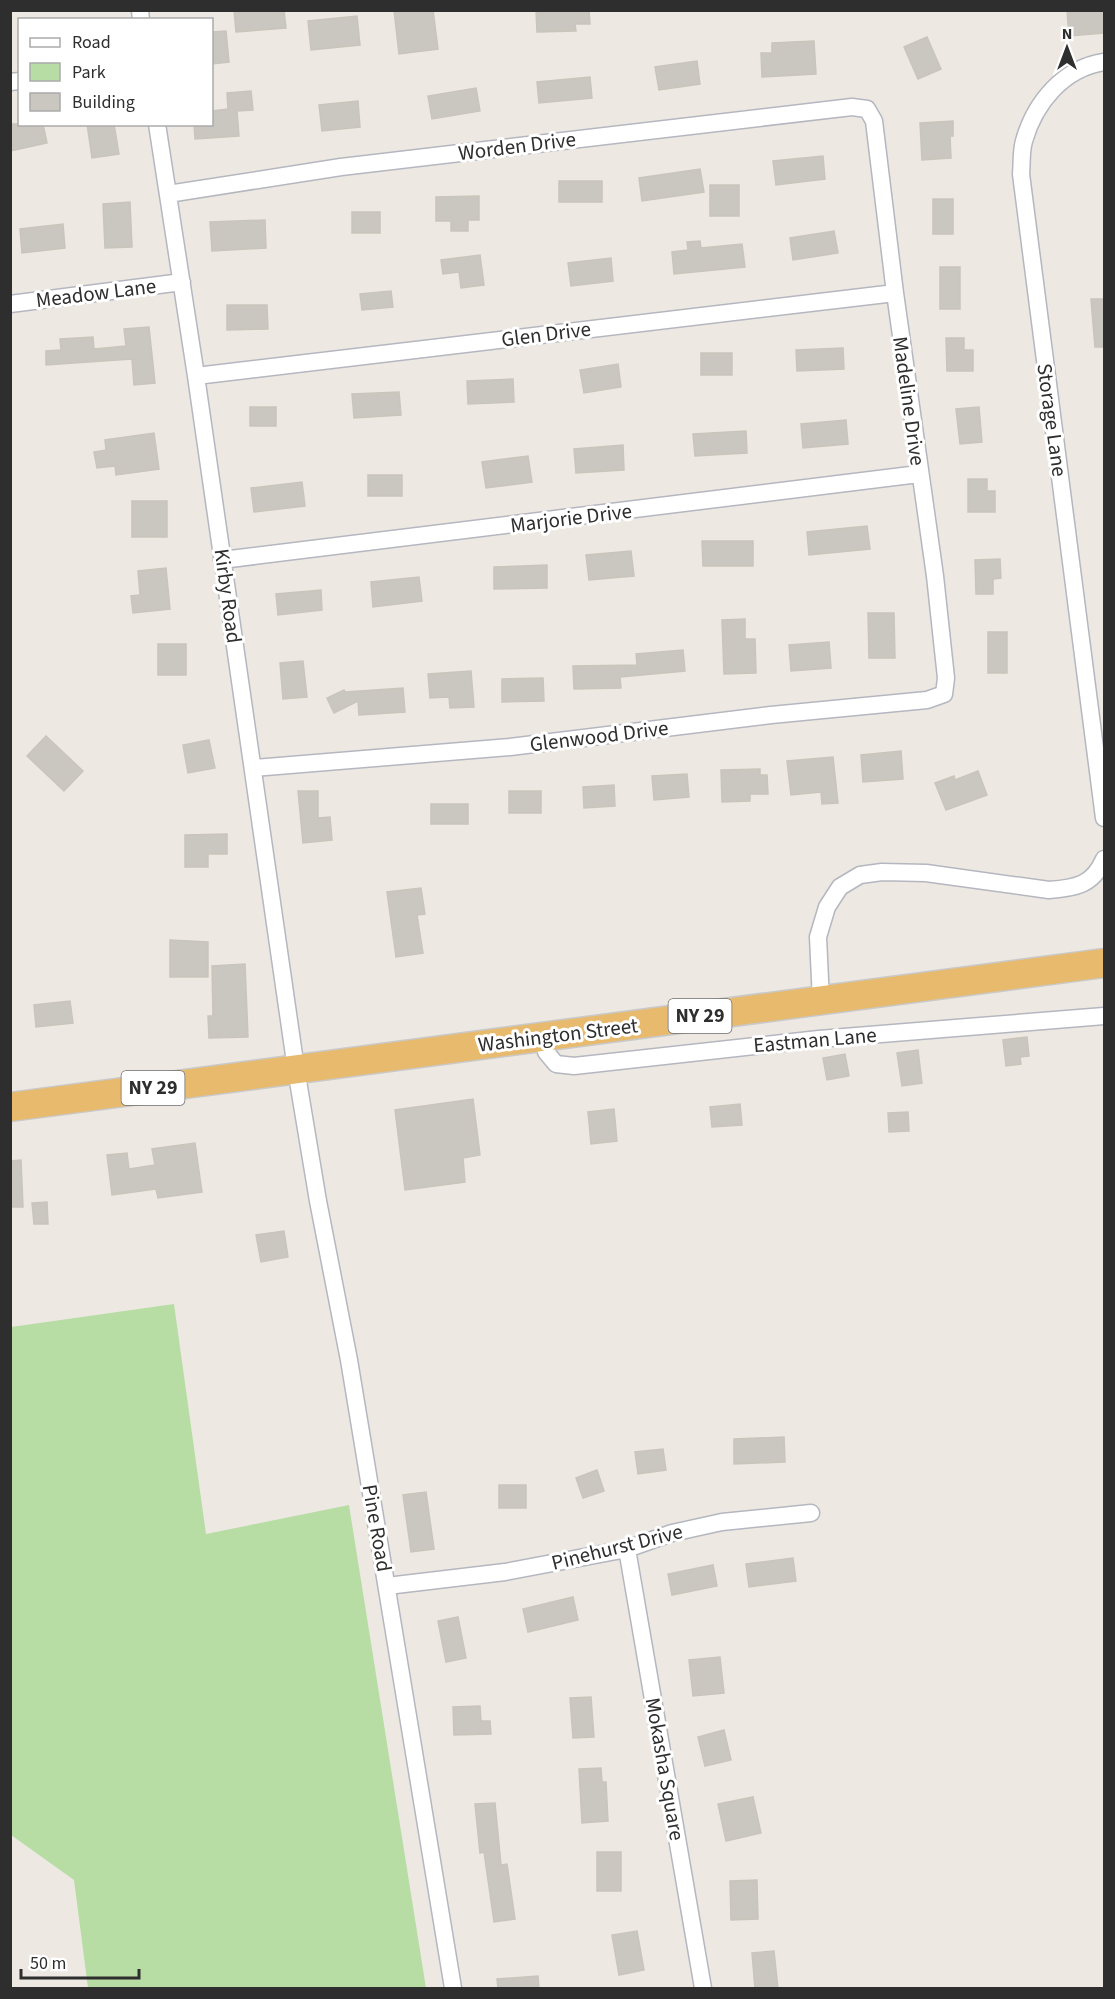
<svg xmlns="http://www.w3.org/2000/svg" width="1115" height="1999" viewBox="0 0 1115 1999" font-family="'Source Sans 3',sans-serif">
<rect width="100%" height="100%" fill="#ede9e2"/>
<!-- green -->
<path fill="#b7dda5" d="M174 1304 206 1534 349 1505 426 1988H88L74 1880 11 1835V1327Z"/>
<!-- building -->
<path fill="#cac7c0" stroke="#c9c5bb" stroke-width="1.5" d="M234 10H284L286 28 236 32Z
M394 10H433L438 49 399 54Z
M536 10H589L590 24H575L576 31 537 32Z
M1067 10H1104V33L1069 36Z
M357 16 360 45 311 50 308 21Z
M226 31 229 62 212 64V32Z
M927 37 941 69 918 79 904 47Z
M814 41 816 74 762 77 761 53H772V43Z
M697 61 700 84 659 90 655 67Z
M590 77 592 98 539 103 537 82Z
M476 88 480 111 432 119 428 96Z
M251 91 253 110 237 111 239 136 195 139 194 124H212V111L228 109 227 93Z
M358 101 360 127 322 131 319 105Z
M953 121V136H950L951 158 922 160 920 123Z
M10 124H43L47 143 10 151Z
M87 124H114L119 154 92 158Z
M823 156 825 179 776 185 773 161Z
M700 169 704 192 642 201 639 178Z
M559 181H602V202H559Z
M710 185H739V216H710Z
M479 196V220H468V231H451V221H436V197Z
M933 199H953V234H933Z
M130 202 132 247 105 248 103 204Z
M352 212H380V233H352Z
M265 220 266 248 212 251 210 222Z
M63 224 65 248 22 253 20 229Z
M834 231 838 253 793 260 790 238Z
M700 241 701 248 742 244 745 267 674 274 672 252 688 250 687 242Z
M480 255 484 285 461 288 459 272 443 274 441 260Z
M611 258 613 281 571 286 568 263Z
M940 267H960V309H940Z
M391 291 393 307 362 310 360 294Z
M1091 299H1104V347H1095Z
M227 305H267L268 329 227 330Z
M149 327 155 383 134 385 132 359 46 365V351L61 350 60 339 93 337 94 349 126 346 124 329Z
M946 338H964V350H973V371H947Z
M843 348 844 369 797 371 796 350Z
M701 353H732V375H701Z
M618 364 621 387 584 393 580 370Z
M513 379 514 402 468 404 467 381Z
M399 392 401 415 354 418 352 394Z
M250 407H276V426H250Z
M979 407 982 442 960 444 956 409Z
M846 420 848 444 803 448 801 424Z
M746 431 747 453 695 456 693 434Z
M154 433 159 469 116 475 115 466 97 468 94 452 106 450 105 440Z
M623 445 624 470 576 473 574 449Z
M528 456 532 482 486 488 482 462Z
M368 475H402V496H368Z
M968 479H987V491H995V512H968Z
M302 482 305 506 254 512 251 488Z
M132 501H167V537H132Z
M867 526 870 549 809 555 807 532Z
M702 541H753V566H703Z
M631 551 634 576 589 580 586 555Z
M1000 559 1001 578 993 579V594H976L975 560Z
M547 565V588L494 589V567Z
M166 568 170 609 133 613 131 596 140 595 138 571Z
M419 577 422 601 373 607 371 582Z
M321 590 322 610 278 615 276 594Z
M868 613H894L895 658H869Z
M745 619V639H755L756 673 724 674 722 620Z
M988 632H1007V673H988Z
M829 642 831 668 791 671 789 645Z
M158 644H186V675H158Z
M683 650 685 671 620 677 621 688 574 689 573 666 637 665 636 654Z
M303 661 307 697 283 699 280 663Z
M471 671 474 707 450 708 449 697 430 698 428 674Z
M543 678 544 701 502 702V679Z
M403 688 405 712 359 715 358 701 334 713 327 698 344 690 345 692Z
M46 736 83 771 64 791 27 756Z
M209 740 215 768 188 773 183 745Z
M901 751 903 779 863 782 861 755Z
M833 757 838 803 822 804 821 792 791 795 787 761Z
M760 769V775H767L768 794H750V801L722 802 721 770Z
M978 771 987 795 946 810 935 783 954 776 955 780Z
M687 774 689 797 654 800 652 776Z
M614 785 615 806 584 808 583 787Z
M298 791H318V818L330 817 332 840 303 843Z
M509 791H541V813H509Z
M431 804H468V824H431Z
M227 834V854H208V867H185V835Z
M421 888 425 914 417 915 423 953 396 957 387 892Z
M170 940 208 942V977H170Z
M245 964 248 1037 209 1038 208 1016H213L212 966Z
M70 1001 73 1023 36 1027 34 1005Z
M1027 1037 1029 1056 1020 1057 1021 1064 1006 1066 1003 1040Z
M918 1050 922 1083 902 1086 897 1053Z
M845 1054 849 1076 827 1080 823 1058Z
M473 1099 480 1155 463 1158 465 1182 405 1190 395 1110Z
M740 1104 742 1125 712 1127 710 1107Z
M614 1109 617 1141 591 1144 588 1112Z
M908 1112 909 1131 889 1132 888 1113Z
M195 1143 202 1192 158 1198 156 1189 112 1195 107 1155 127 1153 129 1169 155 1165 152 1149Z
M21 1160 23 1207H10V1161Z
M47 1202 48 1224H34L32 1203Z
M284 1231 288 1257 261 1262 256 1235Z
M784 1437 785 1462 734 1464V1439Z
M663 1449 666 1470 638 1474 635 1452Z
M597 1470 604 1491 583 1498 576 1478Z
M499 1485H526V1508H499Z
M426 1492 434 1549 411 1552 403 1495Z
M793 1558 796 1581 749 1587 746 1564Z
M713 1565 717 1586 672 1595 668 1574Z
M573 1597 578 1620 528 1632 523 1609Z
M458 1617 466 1658 446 1662 438 1621Z
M720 1657 724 1693 693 1696 689 1660Z
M591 1697 594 1737 573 1738 570 1698Z
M480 1706 481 1721H490L491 1734 454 1735 453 1707Z
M724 1730 731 1760 705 1766 698 1737Z
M601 1768 602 1782H606L608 1821 582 1823 579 1769Z
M753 1797 761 1833 726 1841 718 1804Z
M495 1803 501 1865 507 1864 515 1919 494 1922 484 1852 480 1853 475 1804Z
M597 1852H621V1891H597Z
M757 1880 758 1919 731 1920 730 1881Z
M637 1931 644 1970 619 1975 612 1935Z
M774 1951 778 1989H755L752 1953Z
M538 1976 539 1989H498L497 1979Z"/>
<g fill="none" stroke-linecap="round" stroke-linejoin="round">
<!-- minor casing -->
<g stroke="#b5b7c0" stroke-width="19">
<path id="minor" d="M140 10 141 20
M1104 62C1064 68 1035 102 1024 141 1021 151 1022 163 1021 174L1104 818
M10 82 20 81
M157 124 196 376 296 1069 318 1201 349 1360 453 1988
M168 194 341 167 852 107 867 109 874 121 895 293 935 576 946 678 944 694 927 700 771 715 510 747 253 768
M10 304 182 282
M196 376 895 293
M222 560 919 474
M821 1001 818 937 827 907 840 887 860 875 882 872 926 873 1049 890C1076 888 1093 885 1104 859
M544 1037 546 1052 556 1064 574 1066 819 1039 1104 1016
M627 1549 703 1988
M387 1586 505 1572 627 1549 672 1533 722 1522 811 1513"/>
</g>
<!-- trunk casing -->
<g stroke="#c9c9c9" stroke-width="31">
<path id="trunk" d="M10 1107 1104 963"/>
</g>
<!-- minor -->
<use href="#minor" stroke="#fff" stroke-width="16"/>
<!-- trunk -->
<use href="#trunk" stroke="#e8ba6e" stroke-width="28"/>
</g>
<g text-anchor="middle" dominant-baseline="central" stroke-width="6" stroke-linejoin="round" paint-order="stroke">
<!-- shield labels -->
<g fill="#fff" stroke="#6d6d6d" stroke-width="1.5">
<rect x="668.5" y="999" width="63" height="34" rx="4.5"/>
<rect x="121.5" y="1071" width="63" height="34" rx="4.5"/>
</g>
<g font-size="20" font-weight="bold" fill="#2e2e2e">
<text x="700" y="1016">NY 29</text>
<text x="153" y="1088">NY 29</text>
</g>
<!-- street labels -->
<g font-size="21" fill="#2e2e2e" stroke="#fff">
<text transform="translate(517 146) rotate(-7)">Worden Drive</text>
<text transform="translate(96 293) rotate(-7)">Meadow Lane</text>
<text transform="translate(546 334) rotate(-7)">Glen Drive</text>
<text transform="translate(909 401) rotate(82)">Madeline Drive</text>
<text transform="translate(1052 420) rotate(82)">Storage Lane</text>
<text transform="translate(571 518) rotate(-7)">Marjorie Drive</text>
<text transform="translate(228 596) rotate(82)">Kirby Road</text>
<text transform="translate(599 736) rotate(-7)">Glenwood Drive</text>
<text transform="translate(558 1035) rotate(-7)">Washington Street</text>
<text transform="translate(815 1040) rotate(-5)">Eastman Lane</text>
<text transform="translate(377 1528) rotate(80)">Pine Road</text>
<text transform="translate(617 1547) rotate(-14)">Pinehurst Drive</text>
<text transform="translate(665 1769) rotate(80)">Mokasha Square</text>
</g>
</g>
<!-- border -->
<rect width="1115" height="1999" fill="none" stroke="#2e2e2e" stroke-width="24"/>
<!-- legend -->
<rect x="18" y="18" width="195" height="108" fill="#ffffff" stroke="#ababab" stroke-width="1.5"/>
<rect x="30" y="38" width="30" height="9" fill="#ffffff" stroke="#ababab" stroke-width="1.5"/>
<text x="72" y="48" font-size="18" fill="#2e2e2e">Road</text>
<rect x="30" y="63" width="30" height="18" fill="#b7dda5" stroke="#ababab" stroke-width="1.5"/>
<text x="72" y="78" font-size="18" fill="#2e2e2e">Park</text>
<rect x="30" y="93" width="30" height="18" fill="#cac7c0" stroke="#ababab" stroke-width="1.5"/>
<text x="72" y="108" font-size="18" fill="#2e2e2e">Building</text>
<!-- north arrow -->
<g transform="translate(1067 48)" stroke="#ffffff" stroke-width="4.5" paint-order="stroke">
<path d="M0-4.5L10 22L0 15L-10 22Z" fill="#2e2e2e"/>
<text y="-9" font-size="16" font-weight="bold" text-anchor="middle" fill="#2e2e2e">N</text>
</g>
<!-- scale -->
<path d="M21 1969v9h118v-9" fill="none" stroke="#2e2e2e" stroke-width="3"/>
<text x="30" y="1969" font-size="18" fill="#2e2e2e" stroke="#ffffff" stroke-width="4.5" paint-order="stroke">50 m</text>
</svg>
